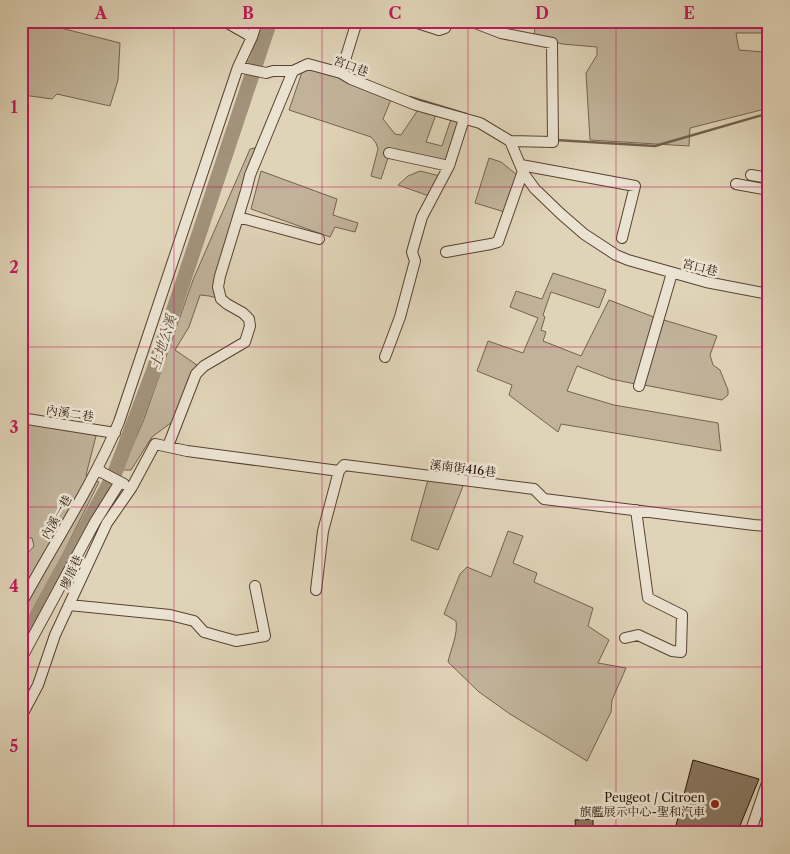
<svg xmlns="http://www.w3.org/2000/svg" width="790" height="854" viewBox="0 0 790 854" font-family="'Libre Caslon Text','Noto Serif TC',serif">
<rect width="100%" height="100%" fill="#e0d4b8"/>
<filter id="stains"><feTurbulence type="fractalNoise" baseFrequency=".004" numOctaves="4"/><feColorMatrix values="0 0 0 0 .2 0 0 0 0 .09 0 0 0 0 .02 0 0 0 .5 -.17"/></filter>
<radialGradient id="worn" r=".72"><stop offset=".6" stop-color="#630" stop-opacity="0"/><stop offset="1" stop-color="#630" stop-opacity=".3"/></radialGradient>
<!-- green -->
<path fill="#c1b39a" stroke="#756250" d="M21 21H49V25L120 43 118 80 110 106 57 94 52 99 23 95 21 105Z
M239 21H269L252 62 239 59 251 29Z
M536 21H769V33H736L739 50 763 52 764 59H769V108L690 128 689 146 590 140 586 73 597 55V47L562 44 534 35Z
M310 65 393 95 383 119 395 134 401 135 422 104 438 109 426 142 442 146 453 113 461 116 448 162 391 149 381 179 371 176 378 149 376 143 371 137 289 110 302 72Z
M259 147 216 276 221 299 209 296 200 295 189 327 175 350 197 365 178 414 172 422 152 437 131 470H122L144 419 193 280 250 149Z
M489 158 501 162 521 178 508 213 475 203Z
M261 171 337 199 333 215 358 223 355 232 335 227 330 237 251 209Z
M420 171 440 176 429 196 398 185 408 176Z
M553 273 606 290 599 308 551 292 543 315 545 317 541 330 546 332 543 341 581 356 609 300 659 319 640 385 611 379 577 366 567 391 614 405 718 423 721 451 561 424 558 432 509 395 512 385 477 371 488 341 523 353 538 318 510 307 516 291 542 299Z
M664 320 717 336 710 355 713 365 720 370 728 390V395L722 400 644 385Z
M21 418 97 432 86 475 99 482 21 638V561L34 546 32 538H21Z
M429 476 465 481 438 550 411 540Z
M508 531 523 536 513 563 537 573 534 582 593 608 588 626 609 640 598 663 626 668 612 700 611 712 587 761 510 714 479 692 448 662C451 648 458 635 456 621L444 614 460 574 467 567 491 577Z"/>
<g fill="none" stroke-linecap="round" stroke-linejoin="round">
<!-- stream -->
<path stroke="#725f4c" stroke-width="2.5" d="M410 97 466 114
M556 140 655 146 769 113"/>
<!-- river -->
<path stroke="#a2927b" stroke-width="15" d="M21 647 40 610 114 475 153 372 270 21"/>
</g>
<!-- building -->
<path fill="#887762" stroke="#291205" d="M693 760 759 779 737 833H674Z
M593 819V833H572V832H576L575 820Z"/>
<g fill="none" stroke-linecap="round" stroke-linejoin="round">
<!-- minor casing -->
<g stroke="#574232" stroke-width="12">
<path id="minor" d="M224 21 252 37
M411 21 439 30 445 28 449 21
M470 21 501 33 552 43 553 142 510 141
M501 33 504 21
M238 67 266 73 273 71H293
M341 73 357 21
M389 153 449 166
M521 165 635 186 622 238
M751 175 769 178
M736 184 769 190
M238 217 319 239
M446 252 491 244 498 242 523 171
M385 357 400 317 415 261 412 252 422 217 449 166 464 119
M639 386 672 273
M21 418 115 433
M168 446 196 374 204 366 245 342 250 326 249 319 243 313 227 304 221 299 218 287 220 276 246 191 250 175 293 71 308 64 341 73 351 79 416 105 480 123 510 141 524 174 535 189 561 214 584 234 616 255 628 260 706 282 769 294
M98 469 103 473 124 484
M316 590 323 531 339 471
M21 604C54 543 92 486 119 422L238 67 252 37 257 21
M69 605 170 615 194 621 204 632 236 641 265 636 255 586
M625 638 638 635 672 651 681 652 682 615 648 598 636 510
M21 659 95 522 120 482
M21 717 38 685 55 635 107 523 132 487 155 444 187 451 339 471 344 465 534 489 544 499 754 525 769 526
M750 833 769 777"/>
</g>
<!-- minor -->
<use href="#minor" stroke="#ebe3d1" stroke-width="10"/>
</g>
<!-- grid -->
<path fill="none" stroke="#c2185b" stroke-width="1" stroke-opacity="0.55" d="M174 21V833M322 21V833M468 21V833M616 21V833M21 187H769M21 347H769M21 507H769M21 667H769"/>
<!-- markers -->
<circle fill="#8f2418" stroke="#ebe3d1" stroke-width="2" cx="715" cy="804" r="5"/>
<g text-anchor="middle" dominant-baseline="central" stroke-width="5" stroke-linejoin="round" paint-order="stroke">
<!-- street labels -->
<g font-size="12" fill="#291205" stroke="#ebe3d1">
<text transform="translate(351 66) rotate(21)">宮口巷</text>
<text transform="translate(700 267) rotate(14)">宮口巷</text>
<text transform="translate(70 413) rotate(9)">內溪二巷</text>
<text transform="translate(463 468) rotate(7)">溪南街416巷</text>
<text transform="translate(56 517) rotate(-60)">內溪一巷</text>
<text transform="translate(71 572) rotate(-65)">廖厝巷</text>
</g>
<!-- poi labels -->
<g font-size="12" fill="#291205" stroke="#ebe3d1" text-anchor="end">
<text x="705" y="797">Peugeot / Citroen<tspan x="705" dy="14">旗艦展示中心-聖和汽車</tspan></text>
</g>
<!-- water labels -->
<g font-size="14" font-style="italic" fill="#594534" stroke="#ebe3d1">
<text transform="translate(163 342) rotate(-72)">土地公溪</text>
</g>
</g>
<!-- margin -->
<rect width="790" height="854" fill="none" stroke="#e0d4b8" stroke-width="55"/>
<rect x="28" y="28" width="734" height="798" fill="none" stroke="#c2185b" stroke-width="2"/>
<g font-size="16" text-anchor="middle" font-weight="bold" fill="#c2185b">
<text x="101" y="19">A</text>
<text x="248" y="19">B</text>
<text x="395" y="19">C</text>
<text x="542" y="19">D</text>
<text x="689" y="19">E</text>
<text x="14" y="113">1</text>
<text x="14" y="273">2</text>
<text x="14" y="433">3</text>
<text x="14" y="592">4</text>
<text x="14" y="752">5</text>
</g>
<rect width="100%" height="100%" filter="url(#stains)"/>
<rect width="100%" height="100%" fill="url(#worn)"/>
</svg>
